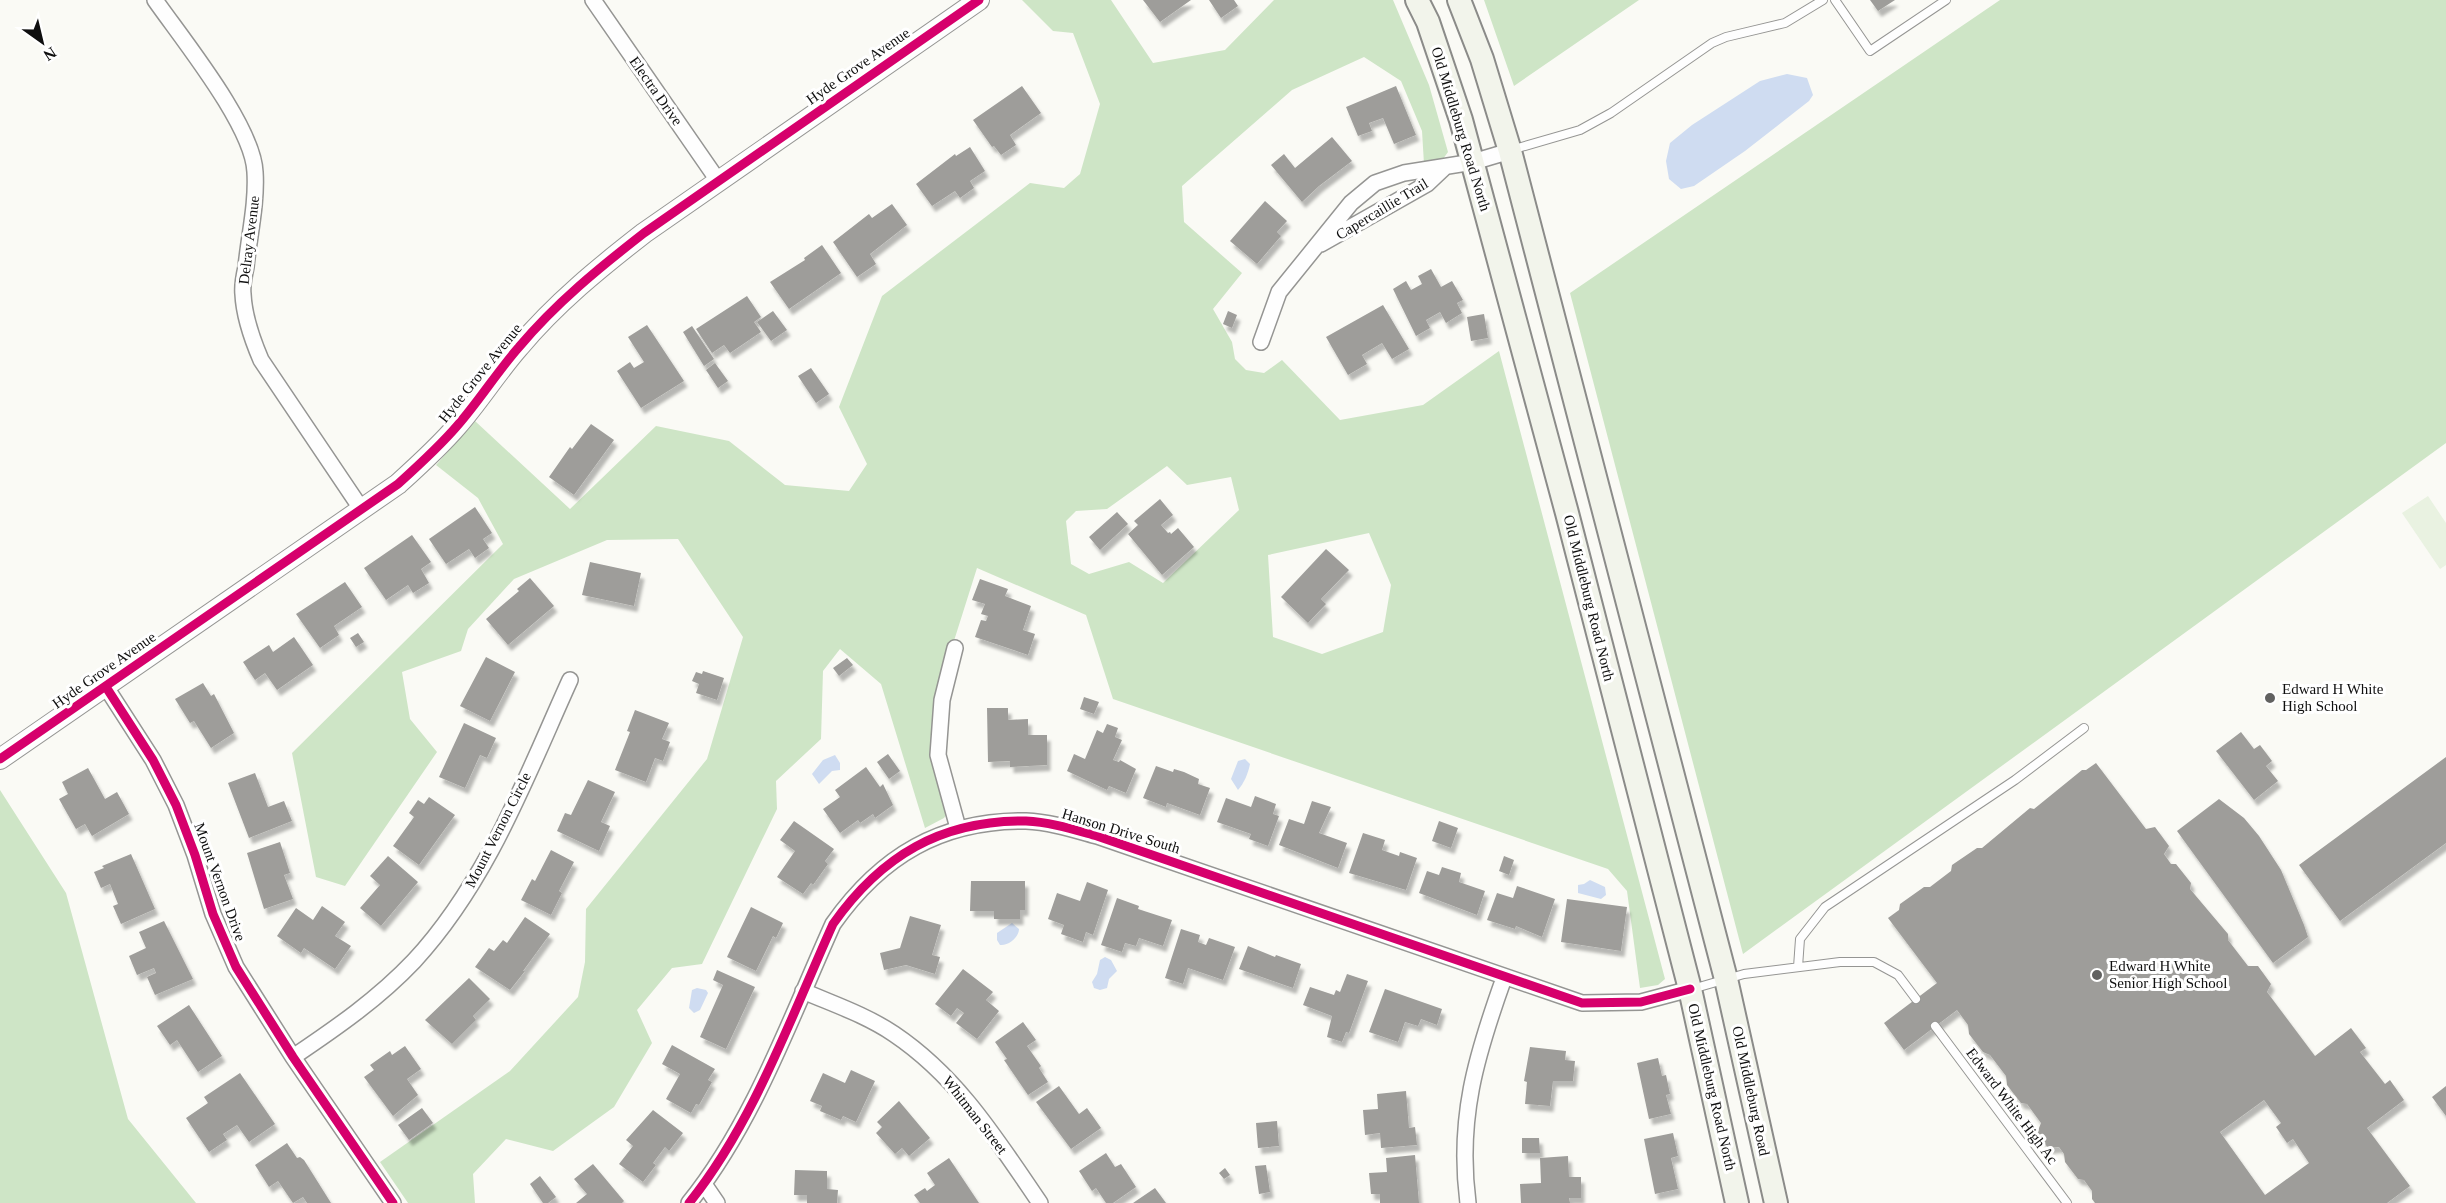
<svg xmlns="http://www.w3.org/2000/svg" width="2446" height="1203" viewBox="0 0 2446 1203" font-family="'Times New Roman',serif">
<defs>
<filter id="shadow"><feDropShadow dx="3.5" dy="6" stdDeviation="1.5" flood-color="#0004"/></filter>
</defs>
<rect width="100%" height="100%" fill="#fafaf5"/>
<!-- forest -->
<path fill="#cee5c6" fill-rule="evenodd" d="M1022 0H1111L1153 63 1225 50 1274 0H1393L1429 85 1448 152 1443 159 1424 164 1422 131 1401 81 1364 57 1292 90 1182 186 1184 222 1242 273 1213 309 1232 342 1235 359 1246 370 1264 373 1282 360 1340 420 1423 405 1499 351 1665 979 1658 985 1640 988 1627 891 1608 869 1113 699 1086 615 977 568 934 704 930 757 949 811 944 818 925 828 881 684 840 649 823 671 821 739 776 781 777 809 702 964 672 968 637 1010 652 1043 614 1107 553 1151 506 1139 473 1174 475 1203H408L380 1162 510 1071 578 997 585 962 586 909 707 759 743 637 678 539 607 540 514 579 468 629 461 651 402 672 410 719 437 752 345 886 316 877 292 753 503 544 478 498 436 465 475 421 570 509 656 426 729 441 785 485 849 491 867 464 839 407 882 296 1030 183 1064 188 1080 174 1100 104 1073 33 1053 31ZM1167 466 1187 485 1231 477 1239 510 1163 583 1129 562 1089 574 1071 564 1066 521 1076 511 1107 509ZM1369 533 1391 585 1383 632 1322 654 1273 637 1268 555Z
M1484 0H1639L1514 86Z
M2000 0H2446V443L1743 954 1570 293Z
M0 790 66 893 128 1119 196 1203H0Z"/>
<!-- pitch -->
<path fill="#e9f2e1" d="M2428 496 2446 523V565L2440 569 2402 513Z"/>
<!-- water -->
<path fill="#cfdcf1" d="M1787 74 1807 78 1813 95 1809 101 1745 151 1694 186 1681 189 1669 179 1666 161 1670 143 1692 125 1760 81Z
M835 755 840 763V770L832 771 819 784 812 774 823 760Z
M1245 759 1250 764C1248 774 1244 783 1238 790L1231 779 1238 761Z
M1590 880 1605 887 1606 895 1601 899 1578 893V885L1584 884Z
M1012 923 1019 929C1019 937 1009 946 1000 945L997 940V933Z
M1105 957 1111 960 1117 971 1109 979 1107 988 1100 990 1094 988 1092 982 1097 974 1100 960Z
M697 988 706 990 708 993 700 1010 694 1013 689 1008 692 990Z"/>
<!-- building -->
<path fill="#9e9d9a" fill-rule="evenodd" filter="url(#shadow)" d="M1143 0H1191L1160 22Z
M1209 0H1234L1238 6 1221 18Z
M1870 0H1895L1878 11Z
M1022 86 1041 113 1010 135 1016 145 1001 155 994 146 992 147 973 120Z
M1396 86 1416 135 1394 144 1383 118 1369 123 1372 131 1358 136 1346 107Z
M1332 137 1352 161 1319 186 1302 202 1271 165 1284 154 1295 168Z
M970 147 985 171 970 181 974 188 960 198 955 191 932 206 916 184 955 154 956 156Z
M1265 201 1287 221 1277 232 1281 236 1257 264 1230 241Z
M892 204 907 225 870 254 876 264 857 277 833 242 869 214 872 218Z
M822 245 841 273 789 309 770 282 805 260 804 258Z
M1431 269 1441 287 1452 281 1463 300 1457 303 1462 313 1446 323 1440 312 1426 320 1430 328 1416 336 1393 289 1406 281 1411 290 1422 284 1418 276Z
M747 296 761 317 754 322 761 332 730 353 724 345 712 353 696 329Z
M1383 305 1409 349 1392 359 1382 343 1362 355 1367 364 1348 375 1326 337Z
M773 311 787 330 771 341 757 322Z
M1228 311 1237 315 1232 328 1223 324Z
M1484 314 1488 338 1471 341 1467 317Z
M647 325 684 381 641 408 617 371 630 362 634 368 644 362 628 337Z
M692 326 714 359 704 366 683 332Z
M715 363 728 381 718 388 706 370Z
M811 368 829 394 816 403 798 376Z
M591 424 614 440 574 495 549 477 570 447 572 449Z
M1160 499 1173 515 1161 525 1168 533 1170 532 1171 534 1178 528 1194 547 1162 575 1128 534 1138 525 1134 521Z
M475 507 492 533 483 539 489 548 475 558 469 549 446 564 429 539Z
M1117 512 1128 524 1100 550 1089 537Z
M412 535 431 562 421 569 429 583 413 593 408 585 386 600 364 568Z
M1326 549 1349 570 1321 599 1326 604 1308 623 1281 597Z
M590 562 641 573 634 606 582 595Z
M530 578 554 606 508 645 486 619 519 591 517 589Z
M980 579 1008 589 1005 596 1031 606 1023 630 1035 634 1028 655 975 637 981 620 986 621 988 616 981 614 985 604 972 600Z
M345 582 362 607 334 626 339 635 320 648 296 614Z
M358 633 364 642 356 647 350 638Z
M294 637 313 665 277 690 265 673 255 680 243 662 269 645 273 652Z
M486 657 515 672 490 721 460 706Z
M847 658 853 665 839 676 833 668Z
M703 671 724 678 717 700 696 693 699 684 692 681 696 672 702 674Z
M203 683 211 696 214 694 234 733 211 748 194 721 190 723 175 699Z
M1084 697 1099 702 1094 714 1080 709Z
M987 708H1008V720L1028 719V735H1047V765L1010 767V761L988 762Z
M635 710 669 723 662 739 670 742 663 761 655 758 646 782 615 770 630 732 627 731Z
M464 723 496 738 487 758 480 755 465 788 439 777Z
M1107 724 1118 728 1115 737 1122 740 1113 760 1119 762 1120 760 1136 769 1126 793 1109 786 1107 790 1067 771 1074 754 1085 759 1097 730 1103 733Z
M2241 732 2254 749 2260 745 2272 761 2266 766 2278 781 2254 800 2216 751Z
M888 754 900 771 889 779 877 762Z
M2446 757V843L2340 921 2299 865Z
M2096 763 2146 829 2155 827 2169 846 2164 854 2171 864H2176L2191 883 2190 889 2228 934V940L2248 966H2258L2271 984 2267 992 2315 1056 2351 1028 2366 1048 2360 1052 2385 1084 2390 1080 2404 1100 2367 1128 2410 1186 2387 1203H2095L2092 1199V1191L2084 1180 2078 1179 2065 1162 2064 1154 2059 1147 2048 1148 2037 1133 2041 1123 2027 1104 2021 1103 2007 1085 2006 1076 1990 1055 1983 1052 1969 1034 1968 1025 1957 1010 1904 1050 1884 1023 1937 983 1888 918 1899 910 1900 904 1924 887H1930L1951 871 1952 865 1977 848H1982L2030 808 2034 809 2082 770H2086ZM2264 1100 2281 1123 2276 1127 2287 1143 2293 1139 2309 1163 2265 1195 2220 1132Z
M1156 766 1173 772 1174 769 1184 772 1199 779 1198 784 1210 788 1200 815 1167 803 1166 807 1143 798Z
M866 767 880 787 883 784 893 805 875 818 873 814 860 823 858 820 840 833 823 809 840 797 835 790Z
M88 768 105 799 117 792 129 814 92 836 85 824 76 829 59 799 68 794 62 782Z
M255 773 268 807 284 801 292 821 249 838 228 783Z
M588 780 615 792 601 822 610 826 599 851 557 831 565 813 571 815Z
M1255 796 1276 804 1273 814 1279 816 1268 846 1249 839 1251 834 1217 822 1226 798 1251 807Z
M429 797 455 815 419 865 393 846 414 817 409 813 418 800 424 804Z
M2219 799 2244 818 2259 836 2281 870 2304 925 2308 937 2273 963 2177 831Z
M1312 801 1331 807 1319 833 1347 843 1338 868 1279 845 1289 819 1304 824Z
M794 821 834 849 825 861 828 864 813 885 811 883 803 894 777 877 795 851 780 840Z
M1439 821 1458 828 1451 848 1432 841Z
M1363 833 1385 840 1382 850 1399 856 1400 852 1417 858 1406 890 1349 873Z
M280 842 290 873 284 875 293 899 264 909 247 853Z
M551 850 574 862 559 891 562 893 551 915 521 900 532 879 535 881Z
M131 854 155 909 121 924 113 906 118 904 110 884 101 888 94 872 104 868 102 866Z
M388 856 418 882 381 926 360 908 380 885 370 876Z
M1504 856 1514 860 1509 875 1499 871Z
M1442 867 1461 873 1459 882 1485 891 1477 915 1419 893 1427 871 1439 875Z
M971 881H1025V910H1020V919H994V911H970Z
M1087 882 1108 890 1093 935 1086 932 1083 942 1061 934 1064 925 1048 919 1057 893 1080 901Z
M1517 886 1555 899 1542 937 1516 926 1515 929 1487 920 1497 893 1513 898Z
M1117 898 1139 906 1138 909 1172 920 1163 946 1139 938 1136 946 1125 943 1122 952 1101 945Z
M1567 899 1627 907 1621 951 1561 942Z
M322 906 345 922 335 936 351 946 335 969 304 948 301 953 277 936 296 908 313 920Z
M751 907 783 923 776 938 773 936 756 971 727 957Z
M910 916 941 925 932 955 940 957 935 974 906 965 884 970 880 953 900 948Z
M525 917 550 934 523 971H525L510 990 475 967 489 948 494 951 503 940 507 943Z
M164 921 193 979 155 995 147 977 156 973 154 968 137 975 129 956 146 948 139 932Z
M1181 929 1200 935 1198 942 1206 945 1209 938 1235 947 1223 980 1188 968 1183 984 1165 978Z
M1248 946 1275 957 1276 955 1301 964 1293 988 1239 969Z
M963 969 993 992 986 1000 999 1011 977 1039 956 1023 964 1013 957 1008 951 1016 935 1004Z
M717 970 755 987 726 1049 700 1037 723 985 713 980Z
M1347 974 1368 981 1349 1033 1346 1032 1342 1042 1327 1037 1332 1016 1303 1005 1310 987 1334 995 1336 990 1340 992Z
M469 978 490 999 473 1016 476 1020 452 1044 425 1020Z
M1385 989 1442 1009 1437 1025 1421 1019 1418 1026 1405 1022 1398 1042 1369 1032Z
M189 1005 222 1056 198 1072 177 1040 170 1045 157 1026Z
M1023 1022 1036 1040 1027 1046 1041 1066 1039 1068 1048 1082 1028 1095 1004 1060 1007 1059 995 1042Z
M672 1045 715 1069 708 1080 712 1082 699 1105 696 1104 691 1113 666 1099 680 1074 662 1064Z
M405 1046 421 1069 407 1079 418 1095 393 1116 364 1077 374 1070 370 1065 390 1051 392 1055Z
M1530 1047 1566 1051 1565 1060 1575 1061 1573 1081H1553L1550 1106 1525 1104 1527 1082 1524 1081Z
M1658 1058 1662 1076 1666 1075 1670 1094 1666 1095 1671 1114 1649 1119 1637 1063Z
M851 1070 875 1081 856 1122 843 1116 841 1120 820 1111 822 1106 810 1101 823 1073 845 1083Z
M240 1073 275 1124 249 1142 237 1125 223 1134 227 1140 209 1152 186 1118 208 1103 204 1097Z
M1059 1086 1079 1114 1087 1108 1101 1128 1071 1149 1036 1102Z
M2446 1086V1116L2432 1097Z
M1406 1091 1409 1128 1415 1127 1417 1145 1381 1148 1380 1133 1365 1135 1363 1110 1378 1109 1377 1094Z
M899 1101 930 1138 909 1156 902 1148 895 1154 876 1133 882 1127 877 1122Z
M422 1108 433 1123 409 1140 398 1125Z
M653 1110 683 1133 669 1151 665 1147 653 1163 656 1165 643 1182 619 1164 633 1146 626 1140Z
M1277 1121 1279 1146 1258 1148 1256 1123Z
M1673 1133 1678 1156 1671 1158 1678 1189 1655 1194 1644 1139Z
M1522 1138H1539L1540 1153H1522Z
M287 1143 297 1158 300 1157 304 1160 331 1203H307L303 1197 293 1203 278 1181 269 1187 255 1165Z
M1106 1153 1115 1167 1121 1164 1136 1187 1113 1203H1106L1096 1188 1092 1191 1079 1171Z
M1415 1155 1419 1203H1380V1194H1371L1369 1173 1387 1172 1386 1158Z
M1568 1156 1569 1177H1581V1198H1569L1570 1203H1521L1520 1184 1541 1183 1540 1158Z
M949 1158 979 1203H920L914 1195 925 1188 927 1191 935 1185 927 1173Z
M593 1164 624 1201 622 1203H576L587 1194 574 1179Z
M1266 1165 1270 1192 1259 1194 1255 1166Z
M1225 1168 1230 1175 1224 1179 1219 1173Z
M795 1170 827 1171V1189L838 1190 837 1203H807V1195H794Z
M540 1176 556 1197 548 1203H543L530 1184Z
M1155 1188 1166 1203H1133Z"/>
<g fill="none" stroke-linecap="round" stroke-linejoin="round">
<!-- service casing -->
<g stroke="#959593" stroke-width="10">
<path id="service" d="M1835 0 1870 51 1946 0
M1511 150 1580 130 1611 113 1712 43 1726 37 1785 23 1823 0
M1798 967 1800 939 1825 907 2015 780 2084 728
M1692 989 1744 974 1840 962H1874L1898 975 1916 999
M1935 1026 2067 1203"/>
</g>
<!-- minor casing -->
<g stroke="#959593" stroke-width="18">
<path id="minor" d="M155 0C183 40 253 126 255 172 257 203 249 236 246 267 244 276 242 286 243 294 244 317 252 339 261 360L362 510
M593 0 719 182
M1321 244 1427 184 1445 167
M1261 342 1279 292 1351 203 1375 183 1404 173 1473 162 1510 151
M955 648 942 700 938 755 958 828
M106 687 153 760 176 805 195 855 213 914 236 967 293 1057 393 1203
M803 991C833 1004 866 1015 894 1034 958 1077 997 1140 1040 1203
M293 1057C336 1028 378 999 414 961 488 881 526 777 570 680
M704 1184 717 1203
M689 1203C753 1124 791 1017 833 924 881 856 941 820 1026 821 1050 822 1075 830 1097 836L1582 1003 1641 1002 1690 989
M1468 1203C1457 1119 1476 1056 1504 978"/>
</g>
<!-- tertiary casing -->
<g stroke="#959593" stroke-width="22">
<path id="tertiary" d="M0 759 398 484C419 465 439 447 457 426 479 401 497 372 519 347 556 303 599 268 644 233L979 0"/>
</g>
<!-- secondary casing -->
<g stroke="#8b8b89" stroke-width="26">
<path id="secondary" d="M1417 0 1428 22 1461 120 1567 513 1690 989 1737 1203
M1459 0 1482 59 1510 151 1726 979 1776 1203"/>
</g>
<!-- service -->
<use href="#service" stroke="#fefefe" stroke-width="8"/>
<!-- minor -->
<use href="#minor" stroke="#fefefe" stroke-width="15"/>
<!-- tertiary -->
<use href="#tertiary" stroke="#fefefe" stroke-width="20"/>
<!-- secondary -->
<use href="#secondary" stroke="#f2f4eb" stroke-width="22"/>
<!-- cycleway casing -->
<g stroke="#fff" stroke-width="13">
<path id="cycleway" d="M106 687 153 760 176 805 195 855 213 914 236 967 293 1057 393 1203
M0 759 398 484C419 465 439 447 457 426 479 401 497 372 519 347 556 303 599 268 644 233L979 0
M689 1203C753 1124 791 1017 833 924 881 856 941 820 1026 821 1050 822 1075 830 1097 836L1582 1003 1641 1002 1690 989"/>
</g>
<!-- cycleway -->
<use href="#cycleway" stroke="#d6006c" stroke-width="9"/>
</g>
<!-- markers -->
<g fill="#616160" stroke="#fff" stroke-width="2">
<circle cx="2270" cy="698" r="6"/>
<circle cx="2097" cy="975" r="6"/>
</g>
<g text-anchor="middle" dominant-baseline="central" stroke-width="6" stroke-linejoin="round" paint-order="stroke">
<!-- street labels -->
<g font-size="15" fill="#0f0f0f" stroke="#fff">
<text transform="translate(858 66) rotate(-35)">Hyde Grove Avenue</text>
<text transform="translate(656 91) rotate(55)">Electra Drive</text>
<text transform="translate(1461 129) rotate(73)">Old Middleburg Road North</text>
<text transform="translate(1382 209) rotate(-31)">Capercaillie Trail</text>
<text transform="translate(249 240) rotate(-83)">Delray Avenue</text>
<text transform="translate(480 373) rotate(-51)">Hyde Grove Avenue</text>
<text transform="translate(1589 598) rotate(76)">Old Middleburg Road North</text>
<text transform="translate(104 670) rotate(-35)">Hyde Grove Avenue</text>
<text transform="translate(498 830) rotate(-63)">Mount Vernon Circle</text>
<text transform="translate(1121 831) rotate(17)">Hanson Drive South</text>
<text transform="translate(220 882) rotate(70)">Mount Vernon Drive</text>
<text transform="translate(1712 1087) rotate(77)">Old Middleburg Road North</text>
<text transform="translate(1751 1091) rotate(78)">Old Middleburg Road</text>
<text transform="translate(2012 1106) rotate(53)">Edward White High Ac</text>
<text transform="translate(975 1115) rotate(52)">Whitman Street</text>
</g>
<!-- poi labels -->
<g font-size="15" fill="#0f0f0f" stroke="#fff" text-anchor="start">
<text x="2282" y="689">Edward H White<tspan x="2282" dy="17">High School</tspan></text>
<text x="2109" y="966">Edward H White<tspan x="2109" dy="17">Senior High School</tspan></text>
</g>
</g>
<!-- north arrow -->
<g transform="translate(42 42) rotate(146)" stroke="#ffffff" stroke-width="4.5" paint-order="stroke">
<path d="M0-4.5L10 22L0 15L-10 22Z" fill="#0f0f0f"/>
<text y="-9" font-size="16" font-weight="bold" text-anchor="middle" fill="#0f0f0f">N</text>
</g>
</svg>
